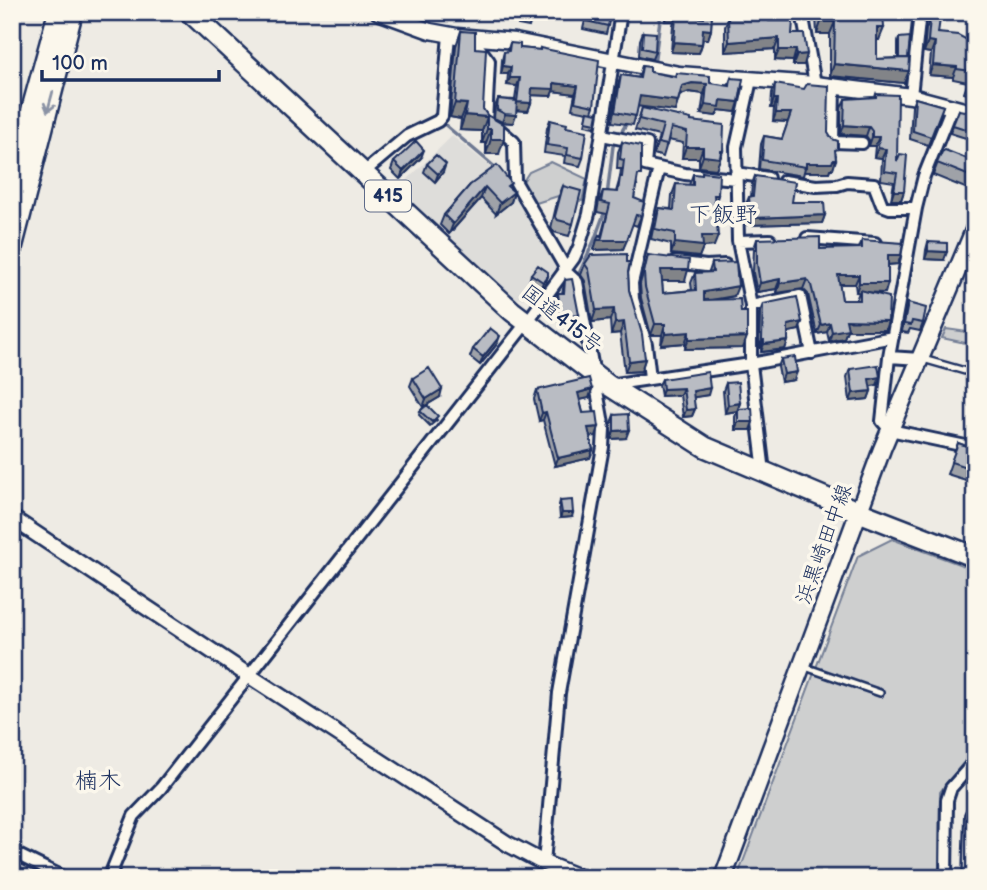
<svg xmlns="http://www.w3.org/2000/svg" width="987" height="890" viewBox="0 0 987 890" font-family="'Balsamiq Sans','Klee One',sans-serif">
<rect width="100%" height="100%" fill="#eeebe4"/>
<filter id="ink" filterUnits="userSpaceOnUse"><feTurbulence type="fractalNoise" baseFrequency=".0143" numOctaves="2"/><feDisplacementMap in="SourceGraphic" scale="14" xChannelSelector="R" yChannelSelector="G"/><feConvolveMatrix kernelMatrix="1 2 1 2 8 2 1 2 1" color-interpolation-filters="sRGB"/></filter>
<g filter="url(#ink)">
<!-- built -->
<path fill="#deddda" d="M452 136 509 181 558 265 535 297 515 299 495 284 398 189Z"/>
<!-- green -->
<path fill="#cecfcf" stroke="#747f96" stroke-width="2" d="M551 162 587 179 582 201 558 196 533 204 520 186 529 172Z
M946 329 975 333V345L942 338Z
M892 539 975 570V748L940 792 939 878H737L858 556Z"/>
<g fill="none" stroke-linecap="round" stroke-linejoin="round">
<!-- stream -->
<path stroke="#6d7892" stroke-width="3.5" d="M654 65 661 12
M443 123 496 168
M607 196 613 146 628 121
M577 278 594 241 605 211"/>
<!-- service casing -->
<g stroke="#1b2f5e" stroke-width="10">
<path id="service" d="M923 359 965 371
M805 667 880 693
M969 875 975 858
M966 878 968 815 975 801"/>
</g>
<!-- minor casing -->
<g stroke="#1b2f5e" stroke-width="16">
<path id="minor" d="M802 12 815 84
M476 38 477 45 489 61 486 123 500 130 514 142 515 181 563 264 565 271 577 282 604 429 603 447 559 693 544 863
M751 80 736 147 738 241 751 306V364L764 472
M834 86 833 142 862 143
M911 96 920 12
M12 107 28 121
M602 135 647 144 645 165 685 174 736 179
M363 173 407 136 438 121 442 116 449 35
M736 173 768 178
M784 181 816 186 837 185 847 182 874 184 882 205 890 208H916
M807 238 875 243
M738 241 770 240
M675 262 706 266 725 265
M751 306 800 296 812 353
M889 357 882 421 890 430 975 448
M920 359 889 357 916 208 924 176 952 106
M650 378 646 344 633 299 632 283 659 168
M609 385 751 364 893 337
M12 852 65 878
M109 878 134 816 161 788 527 322 574 258 579 247 589 214 621 12
M946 878 947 800 951 788 975 761"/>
</g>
<!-- tertiary casing -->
<g stroke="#1b2f5e" stroke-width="19">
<path id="tertiary" d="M378 12 430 31 457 36 515 41 679 74 815 84 911 96 975 113
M12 518 248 675 508 844 544 863 582 878"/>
</g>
<!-- secondary casing -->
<g stroke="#1b2f5e" stroke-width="21">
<path id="secondary" d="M723 878 882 449 975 228"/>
</g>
<!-- primary casing -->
<g stroke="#1b2f5e" stroke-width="23">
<path id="primary" d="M12 193 28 121 58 12
M12 250 73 12"/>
</g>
<!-- trunk casing -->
<g stroke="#1b2f5e" stroke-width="24">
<path id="trunk" d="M190 12 512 311 608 385 705 447 859 512 975 557"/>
</g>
<!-- service -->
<use href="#service" stroke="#fbf7ec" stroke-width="5"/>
<!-- minor -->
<use href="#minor" stroke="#fbf7ec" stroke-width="10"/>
<!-- tertiary -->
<use href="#tertiary" stroke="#fbf7ec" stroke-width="14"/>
<!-- secondary -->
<use href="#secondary" stroke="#fbf7ec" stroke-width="16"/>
<!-- primary -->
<use href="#primary" stroke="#fbf7ec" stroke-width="18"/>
<!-- trunk -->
<use href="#trunk" stroke="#fbf7ec" stroke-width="19"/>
</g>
<!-- wall -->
<path fill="#9fa2a8" stroke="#1b2f5e" stroke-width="2" fill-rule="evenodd" d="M519 12H533L529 27 518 25Z
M587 12 608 26 606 34 583 29Z
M665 12H677V16L701 17V12H712L711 30 708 39H703L702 44 699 53 671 52 673 25 674 21H665Z
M749 12H769V21L792 34 807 54 804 65H793V61L775 60V49L725 52V27L728 17H749Z
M818 12H909L907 18 898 17V14L883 15 879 40H877V59L898 58V42L899 38 904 83 830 76V34H817L816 17Z
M930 18 938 33 975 44V96L964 93 968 82 953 79V77L929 75 931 53 924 52 926 29Z
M461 31 475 48 483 109 487 115 499 154H486V143H482V131L460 130 461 119 450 117 456 46Z
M643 32 655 51 652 59 639 56 640 40Z
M510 43 520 48 539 50 540 48 594 106 592 112 596 123 595 127 585 125 588 112 572 109 575 94 553 91 551 96 532 95 531 103 528 111 516 110 513 123 502 122 494 118 495 107 498 99 515 100 517 86 507 85 508 74H501L502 60 504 52H507Z
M642 66 650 72 675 76 676 73 710 83 728 86 731 78 739 102 736 112 719 110 716 116 701 114 704 94 689 92 680 95 675 111 638 106 633 125 612 122 618 85 621 75 638 78Z
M775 84 828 133 836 155 833 169H830L829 172H804L803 176 759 169 761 144 764 136 782 139 788 122 773 121 774 108H771L772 93Z
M876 94 897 161 904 191 901 200H891L894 182 881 180 882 158 874 157 875 146H869V140L866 136 841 134V108L845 99 875 97Z
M915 98 943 106 928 145 910 139 912 106Z
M642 108 691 121 723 151 716 169 699 167V158H682L683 143 668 140 663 157 654 154 659 136 635 130Z
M959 110 975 132 972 140 950 133Z
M550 120 566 127 583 158 580 166 564 163 565 156 544 153 547 128Z
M622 142 637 185H636L634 198 641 216 637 226 632 224 623 249 594 250 599 235 601 236 607 214 597 212 599 201 603 191 616 192 620 178 621 169H617L618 152Z
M942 152 975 162V192L933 175Z
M421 158 400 179 391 170 394 162Z
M427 164 443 172 435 182 424 172Z
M702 172 718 195 715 205 714 246 703 247 699 257 671 254V244L651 239 655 219 659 208 671 209 672 195 676 184 689 185 693 174 701 175Z
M755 176 792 202 825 215 822 223 748 225 746 204 749 197H751L752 184Z
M470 185 509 188 514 192 511 202 496 214 481 198 449 234 440 225 444 215Z
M563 186 573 224 569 236 554 232 551 228 558 198Z
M757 239 820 249 859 248 862 240 898 264 888 265 885 293H869L888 321 885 330H847L844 338 829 341 827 332 817 334 808 294 803 289 777 293 776 289 757 292 753 273 754 248ZM839 284H855L856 292H859L856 300H842Z
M928 242 944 260 925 259 926 250Z
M648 255 685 281H662L663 293 692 290 691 283 695 273 709 272 712 263 734 296 715 300 741 312 743 348 685 349V343L661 345 662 335H651L641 298 640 284Z
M585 264 628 272 629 290 645 359 641 371 625 372 620 333 611 334 610 320 592 322 585 281 581 275Z
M531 274 548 276 545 284 540 290 529 282Z
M565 280 579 315 576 322 559 324 556 300 558 293H562Z
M908 303 923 323 920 331 910 329 908 333 902 332 905 311Z
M763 304 802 322 799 330 788 332V341L785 349 761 352V348H759L760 312Z
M497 344 480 365 470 357 473 349Z
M972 357 975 358V382L967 380 970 372 969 365Z
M781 359 794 380 781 382 778 367Z
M850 369 880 377 877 385 870 386 871 391 868 399 850 401 847 377Z
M413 378 440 397 427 405 437 420 430 426 419 415 420 411 426 405 423 407 410 386Z
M662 379 708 395 693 397 695 409 692 416 683 417 680 395 661 396 659 385Z
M726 383 740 403 738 409 753 422 750 430H735V417L737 411 725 413 723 391Z
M592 389 589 398 580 400 583 413 596 436H590L593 450 590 458 555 466 543 420 539 421 534 399 537 390Z
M614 415 626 438 611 439V423Z
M958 443 975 449V483L947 474Z
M560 501 572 517 560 518 559 505Z"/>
<!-- shaded-wall -->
<path fill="#828488" stroke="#1b2f5e" stroke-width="2" d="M880 12H899L898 14 879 15Z
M900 12H909L907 18 898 17Z
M666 17H676L674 21H665Z
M821 22H835L830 34H817Z
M877 28H884L879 40H873Z
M703 29 711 30 708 39H700Z
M779 38 775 49 725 52 729 42Z
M928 41 935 42 931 53 924 52Z
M674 42 702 44 699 53 671 52Z
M779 50H796L793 61 775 60Z
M807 54 804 65H793L797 55Z
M834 64 909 71 904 83 830 76Z
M933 65 957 67 953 77 929 75Z
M503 66 511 67 508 74H501Z
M510 78H520L517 86 507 85Z
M554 83 578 86 575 94 553 91 551 96 530 95 532 88Z
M692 83 707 84 704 94 689 92 679 96 682 86Z
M640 96 678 101 675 111 636 106Z
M774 99H777L774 108H771Z
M721 100 739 102 736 112 719 110 716 116 701 114 705 105Z
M517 102 531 103 528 111 514 110Z
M455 103 467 104 461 119 450 117Z
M776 113H791L788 122 773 121Z
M505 114 516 115 513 123 502 122Z
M465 115 487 117 482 131 460 130Z
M844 125 869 127 866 136 841 134Z
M487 129H491L486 143H482Z
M872 137H879L875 146H869Z
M491 139H504L499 154H486Z
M686 147H703L699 158H682Z
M878 148 886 149 882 158 874 157Z
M424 150 421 158 400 179 403 171Z
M723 151 716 169 699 167 703 156Z
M836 160 833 169H830L829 172H804L806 163Z
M446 164 443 172 435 182 438 174Z
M485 187 481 198 449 234 453 224Z
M894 191H904L901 200H891Z
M514 192 511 202 496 214 500 203Z
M714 195H718L714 206Z
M825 215 822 223 748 225 751 218Z
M702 236H718L714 246 703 247 699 257 671 254 675 243Z
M597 240H627L623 249 594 250Z
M928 251 947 252 944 260 925 259Z
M888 255H901L898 264 885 265Z
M661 270H688L685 281H657Z
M838 275H859L855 284H834Z
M548 276 545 284 540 290 543 282Z
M780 279 776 289 757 292 760 283Z
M807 279 803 289 777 293 780 283Z
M859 283H888L885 293 856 292Z
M738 286 734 296 700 302 704 292Z
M614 309 610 320 592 322 596 310Z
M579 315 576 322 559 324 561 317Z
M846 320 888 321 885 330H847L844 338 829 341 832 332Z
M624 322 620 333 611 334 615 323Z
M802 322 799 330 785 333 788 325Z
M830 323 827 332 817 334 821 325Z
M655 324H665L662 335H651Z
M689 332 685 343 661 345 665 334Z
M500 336 497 344 480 365 483 357Z
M747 337 743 348 685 349 689 339Z
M762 340H764L761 348H759Z
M788 341 785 349 761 352 764 344Z
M645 359 641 371 625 372 629 361Z
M797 372 794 380 781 382 784 374Z
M880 377 877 385 866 387 869 379Z
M683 388 680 395 661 396 663 389Z
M710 388 708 395 690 398 693 391Z
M442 389 440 397 423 407 426 399Z
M592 389 589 398 575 401 578 393Z
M871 391 868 399 850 401 853 393Z
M740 403 737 411 725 413 728 405Z
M695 409 692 416 683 417 686 410Z
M546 412 543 420 539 421 542 413Z
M738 422H753L750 430H735Z
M599 427 596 436 585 437 588 428Z
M629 430 626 438 611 439 614 431Z
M593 450 590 458 555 466 558 458Z
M562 513H573L572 517 560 518Z"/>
<!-- building -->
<path fill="#b9bcc3" stroke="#1b2f5e" stroke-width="2" d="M521 12H533L532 19 521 17Z
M588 12H611L608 26 586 21Z
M666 12H677V16L676 17H666Z
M704 12H712L711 30 703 29 702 44 674 42 676 16 704 18Z
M753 12H769V21H793L792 34H804L807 54 797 55 796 50H779V38L729 42 728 17 753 16Z
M821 12H883L884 28H877V59L910 58 909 71 834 64 835 22H821Z
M930 18 940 19 938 33 958 35 975 44V84L968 82 972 71 957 69V67L933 65 935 42 928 41Z
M461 31 475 32V48L486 49 483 109 487 115 504 125V139H491V129H487V117L465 115 467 104 455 103Z
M643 32 656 33 655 51 642 48Z
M910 37 908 58H899V38Z
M510 43 520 44V48L540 50V48L599 60 594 106 575 102 578 86 554 83V89L532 88 531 103 517 102 520 78H510L511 67 503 66 504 52 509 51Z
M642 66 650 67V72L676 77V73L710 76V83L730 86 731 78 743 79 739 102 721 100 720 107 705 105 707 84 692 83 682 86 678 101 640 96 636 116 615 112 621 75 640 78Z
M775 84 804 89 807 84 829 86 828 133 832 139 838 141V149L835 150 836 160H833L832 163H806V167L762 160 764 136 782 139 791 113H776L777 99H774Z
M876 94 898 95 897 161 900 154 907 155 904 191H894L897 173 884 171 886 149 878 148 879 137H872V131L869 127 844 125 845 99 876 97Z
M915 98 943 106 931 137 913 131Z
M498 99 517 101 516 115 505 114 497 110Z
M642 108 691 119V121L724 125 723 151H721L720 158 703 156V147H686L687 132 671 128 667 145 658 143 663 125 639 119Z
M959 110 975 113V132L953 125Z
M588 111 598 113 596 123 586 121Z
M550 120 567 124 566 127 587 131 583 158 567 155 568 148 547 145Z
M416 141 424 150 403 171 394 162Z
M622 142 641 146V175H638L634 198 644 202 641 216 636 215 627 240H597L599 235 602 237 610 204 601 202 603 191 618 192 620 177H622L624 160 620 159Z
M945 150 975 162V178L937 163 942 152Z
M436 155 446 164 438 174 427 164Z
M497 165 511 183 507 186 514 192 500 203 485 187 453 224 444 215 470 185Z
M702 172 719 174 718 195H714L718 236H702L703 246 675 243V233L655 229 659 208 674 210 676 184 693 185V174L702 175Z
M755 176 795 182 792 202H824L825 215 751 218 749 197 753 196Z
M563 186 581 191 573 224 558 220 555 216Z
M820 237V249L862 248V240L903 243 901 255H888V283H859V275H838L842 300H860V290L889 297 888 321 846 320 848 329 832 332 830 323 821 325 811 285 807 279 780 283V279L760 283 757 264V239Z
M928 242 947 243V252L928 251Z
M627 254V262H630L628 272 629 290 642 334 645 359 629 361 624 322 615 323 614 309 596 310 589 270 585 264 591 255Z
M648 255 689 260 688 270H661L663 293 696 290 695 273 713 272 712 263 736 262 738 286 704 292V300L740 299 741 312H747V337L689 339V332L665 334V324H655L645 287 644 273Z
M538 265 548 272V276L543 282 531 274Z
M572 279 579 315 561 317 558 293H564L565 280Z
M797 297 802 322 788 325V341L764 344V340H762L763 304Z
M908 303 926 308 923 323 912 321 911 325 904 324Z
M490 328 500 336 483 357 473 349Z
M795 357 797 372 784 374 781 359Z
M972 357 975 358V373L970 372 973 364Z
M878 365 880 377 869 379 871 391 853 393 850 369Z
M429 368 442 389 426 399 413 378Z
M708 372 710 388 693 391 695 409 686 410 683 388 663 389 662 379Z
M589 378 592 389 578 393 583 413 597 412 599 427 588 428 593 450 558 458 546 412 542 413 537 390Z
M738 382 740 403 728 405 726 383Z
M427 405 438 416 432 422 420 411Z
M752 408 753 422H738V409Z
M628 414 629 430 614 431V415Z
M958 443 975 449V470L951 462Z
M572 500 573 513H562L560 501Z"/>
<!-- one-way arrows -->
<defs><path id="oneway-shaft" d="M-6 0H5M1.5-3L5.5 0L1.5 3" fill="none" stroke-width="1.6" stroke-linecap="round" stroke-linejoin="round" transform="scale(1.75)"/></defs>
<use stroke="#8b93a5" href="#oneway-shaft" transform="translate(50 102) rotate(105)"/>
</g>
<g text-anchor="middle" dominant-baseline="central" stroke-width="7" stroke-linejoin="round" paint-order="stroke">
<!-- shield labels -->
<rect fill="#fbf7ec" stroke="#5e6b89" stroke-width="2" x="365" y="180.5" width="46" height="31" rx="5"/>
<g font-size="19" font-weight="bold" fill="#1b2f5e">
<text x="388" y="196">415</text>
</g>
<!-- street labels -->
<g font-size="21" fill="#1b2f5e" stroke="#fbf7ec">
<text transform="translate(562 319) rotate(38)">国道415号</text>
<text transform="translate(824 544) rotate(-70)">浜黒崎田中線</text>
</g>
<!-- neighbourhood labels -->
<g font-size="23" fill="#1b2f5e" stroke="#fbf7ec">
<text x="723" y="215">下飯野</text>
<text x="98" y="781">楠木</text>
</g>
</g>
<!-- margin -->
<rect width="987" height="890" fill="none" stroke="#fbf7ec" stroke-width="42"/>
<rect x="21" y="21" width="945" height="848" fill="none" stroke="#1b2f5e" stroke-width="2.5" filter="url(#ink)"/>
<!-- scale -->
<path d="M42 70v10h177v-10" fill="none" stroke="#1b2f5e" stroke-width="3.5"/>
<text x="52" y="70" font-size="21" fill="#1b2f5e" stroke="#fbf7ec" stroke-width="5" paint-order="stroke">100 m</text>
</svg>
